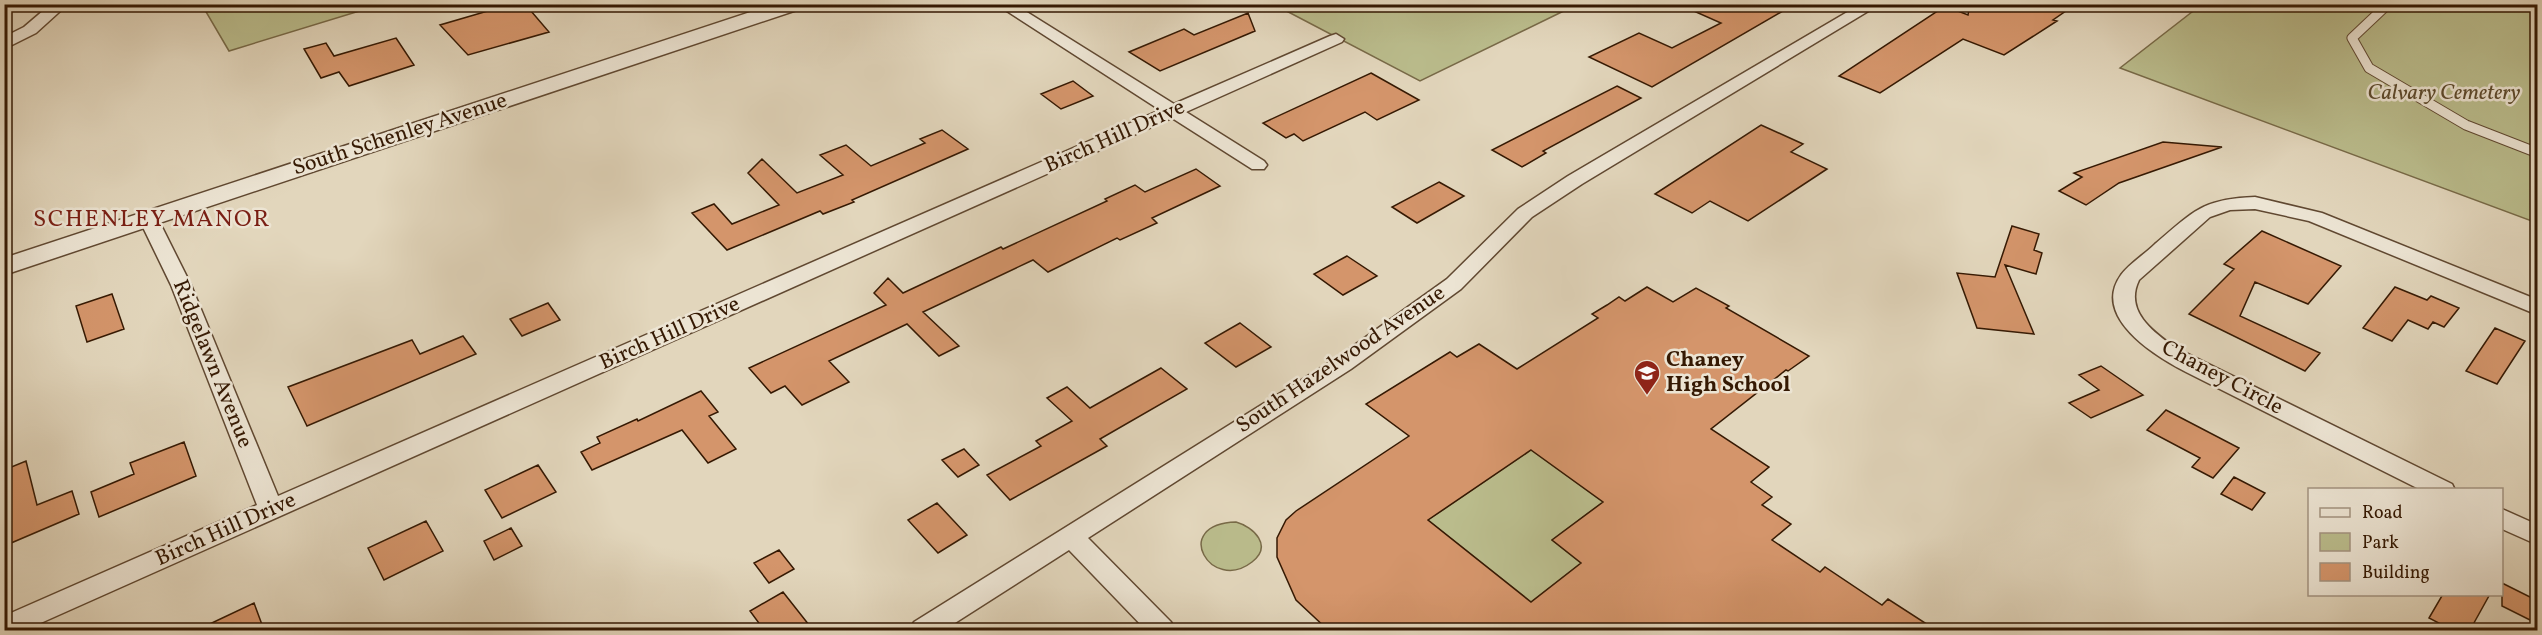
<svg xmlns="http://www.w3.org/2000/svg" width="2542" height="635" viewBox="0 0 2542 635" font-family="Vollkorn,serif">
<rect width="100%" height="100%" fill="#e2d6bc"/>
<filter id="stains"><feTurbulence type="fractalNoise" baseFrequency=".00333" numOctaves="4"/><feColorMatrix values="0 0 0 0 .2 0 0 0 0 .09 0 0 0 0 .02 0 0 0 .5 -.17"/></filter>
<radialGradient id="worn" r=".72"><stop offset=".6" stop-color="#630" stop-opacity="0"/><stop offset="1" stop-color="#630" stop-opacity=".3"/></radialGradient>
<!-- green -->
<path fill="#babc8c" stroke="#786a48" stroke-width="1.5" d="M202 5H379L229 51Z
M1275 5H1576L1420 81Z
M2201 5H2537V223L2120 68Z
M1531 450 1603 502 1552 540 1581 563 1531 602 1428 520Z
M1236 522C1254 527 1273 546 1252 562 1211 594 1170 524 1236 522Z"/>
<!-- building -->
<path fill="#d4956b" stroke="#351903" stroke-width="1.5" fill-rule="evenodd" d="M512 4H525L549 32 468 55 440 25Z
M1678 4H1795L1652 87 1589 57 1639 33 1672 48 1721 23Z
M1970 4H2076L2053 20 2057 21 2004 55 1963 39 1880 93 1839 76 1945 6 1968 15Z
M1248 13 1255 31 1160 71 1129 52 1184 29 1194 35Z
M396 38 414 65 349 86 339 72 321 78 304 49 326 43 334 56Z
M1371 73 1419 100 1377 120 1365 112 1303 141 1294 134 1286 138 1263 123Z
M1073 81 1093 96 1061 109 1041 94Z
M1617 86 1641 98 1543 151 1546 153 1522 167 1492 150Z
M1761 125 1803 144 1791 152 1827 169 1748 221 1710 201 1692 213 1655 194Z
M942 130 968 149 852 200 854 202 823 214 820 211 727 250 692 213 714 204 732 224 779 205 748 173 762 159 797 193 843 175 820 155 846 145 871 166 925 143 920 139Z
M2163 142 2222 147 2119 183 2086 205 2059 191 2082 177 2074 173Z
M1196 169 1220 186 1152 218 1157 223 1120 240 1117 238 1048 272 1033 260 923 312 959 346 939 356 907 324 829 361 849 382 802 405 785 386 771 393 749 368 886 305 874 293 888 278 903 293 1001 247 1003 249 1107 201 1105 199 1135 185 1145 192Z
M1439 182 1464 196 1417 223 1392 207Z
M2012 226 2039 234 2034 250 2042 253 2036 274 2005 265 2034 334 1977 328 1957 273 1995 277Z
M2262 231 2341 266 2308 304 2255 282 2240 316 2320 353 2305 371 2189 314 2234 269 2224 264Z
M1347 256 1377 276 1343 295 1314 274Z
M1647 287 1673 302 1696 288 1729 306 1726 308 1809 356 1788 371 1786 370 1711 429 1769 467 1751 482 1772 497 1762 505 1791 524 1772 540 1820 572 1825 567 1882 605 1888 599 1936 630H1328L1296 600 1277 557V538L1286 520 1296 511 1409 436 1366 404 1450 352 1457 357 1479 344 1517 369 1598 318 1592 314 1607 305 1619 297 1625 301ZM1531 450 1603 502 1552 540 1581 563 1531 602 1428 520Z
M2395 287 2427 300 2431 296 2459 308 2444 327 2433 322 2428 329 2408 320 2392 341 2363 328Z
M112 294 124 329 87 342 76 306Z
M548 303 560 320 522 336 510 319Z
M1240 323 1271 347 1236 367 1205 343Z
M2495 328 2525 341 2497 384 2466 371Z
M463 336 476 354 307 426 288 387 412 340 420 354Z
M2101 366 2143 395 2091 418 2069 403 2099 390 2079 375Z
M1161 368 1187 389 1100 439 1107 446 1010 500 987 475 1041 446 1036 441 1072 421 1047 398 1067 387 1090 408Z
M701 391 718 412 709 416 736 449 708 463 682 430 592 470 581 452 600 443 597 437 637 419 638 421Z
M2166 410 2239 448 2213 478 2192 467 2200 458 2147 430Z
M184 442 196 476 99 517 91 492 134 474 130 463Z
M964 449 979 465 958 477 942 460Z
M26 461 37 505 72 491 79 514 4 546V470Z
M538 465 556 492 502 518 485 490Z
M2234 477 2265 493 2252 510 2221 494Z
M937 503 967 535 938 553 908 520Z
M426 521 443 551 384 580 368 548Z
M511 528 522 546 494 560 484 541Z
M779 550 794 569 769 583 754 563Z
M2502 583 2538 601V624L2502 606Z
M783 592 813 630H764L750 611Z
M2443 594H2490L2470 630H2452L2429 618Z
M254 603 264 630H197Z"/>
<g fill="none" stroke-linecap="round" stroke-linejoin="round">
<!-- service casing -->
<g stroke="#604831" stroke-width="11">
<path id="service" d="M2388 4 2352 38 2369 68 2466 125 2538 153"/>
</g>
<!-- minor casing -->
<g stroke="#604831" stroke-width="3">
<path id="minor" d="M51 4H68L36 33 4 49V37L24 27Z
M996 4H1014L1174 104 1330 36 1336 34 1344 39 1342 42 1186 112 1264 161 1267 165 1264 169H1252L1172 118 25 630H4V616L257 505 171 285 139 219 142 215H156L191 285 278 496 1160 110Z
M1861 4H1880L1582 184 1532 217 1461 289 1351 369 1088 538 1171 622 1175 630H1146L1069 550 944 630H910L914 622 1335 359 1447 279 1518 209 1568 176Z
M2255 197 2322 213 2538 300V315L2309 221 2255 209 2230 210 2210 217 2139 280C2124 311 2153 332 2176 348L2452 484 2455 490H2421L2186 372C2155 356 2091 317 2121 275 2130 263 2145 254 2155 244 2194 211 2202 199 2255 197Z
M2502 509 2538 525V545L2502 529Z"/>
</g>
<!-- tertiary casing -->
<g stroke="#604831" stroke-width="3">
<path id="tertiary" d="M775 4H806L803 8 4 275V258Z"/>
</g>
<!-- service -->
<use href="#service" stroke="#ece4d3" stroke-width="9"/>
<!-- minor -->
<use href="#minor" fill="#ece4d3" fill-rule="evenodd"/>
<!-- tertiary -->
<use href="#tertiary" fill="#ece4d3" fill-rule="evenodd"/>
</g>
<!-- icons -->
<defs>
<g id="school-pin" transform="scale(1.35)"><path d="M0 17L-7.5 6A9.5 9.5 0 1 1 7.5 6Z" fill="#8f2418" stroke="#ece4d3"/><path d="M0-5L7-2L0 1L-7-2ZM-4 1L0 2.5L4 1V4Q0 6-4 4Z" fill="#fff"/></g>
</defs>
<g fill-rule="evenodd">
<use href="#school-pin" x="1647" y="373"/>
</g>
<g text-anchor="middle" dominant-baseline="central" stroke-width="5" stroke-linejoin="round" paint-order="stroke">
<!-- park labels -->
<g font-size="22" font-style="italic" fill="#5d4a2c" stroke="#ece4d3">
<text x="2444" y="93">Calvary Cemetery</text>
</g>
<!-- street labels -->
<g font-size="22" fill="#351903" stroke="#ece4d3">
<text transform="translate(400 135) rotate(-18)">South Schenley Avenue</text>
<text transform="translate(1115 137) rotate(-24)">Birch Hill Drive</text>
<text transform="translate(670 334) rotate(-24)">Birch Hill Drive</text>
<text transform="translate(1341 360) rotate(-34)">South Hazelwood Avenue</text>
<text transform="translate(212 364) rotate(68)">Ridgelawn Avenue</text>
<text transform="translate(2222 378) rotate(28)">Chaney Circle</text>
<text transform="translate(226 530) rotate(-24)">Birch Hill Drive</text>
</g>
<!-- poi labels -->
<g font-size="22" font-weight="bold" fill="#351903" stroke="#ece4d3" text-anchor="start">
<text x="1666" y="360">Chaney<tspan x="1666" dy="25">High School</tspan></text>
</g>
<!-- neighbourhood labels -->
<g font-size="24" letter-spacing="1.5" fill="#7a1f14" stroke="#ece4d3">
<text x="152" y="220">SCHENLEY MANOR</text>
</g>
</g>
<!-- margin -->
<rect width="2542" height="635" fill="none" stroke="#e2d6bc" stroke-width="24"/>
<rect x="6" y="6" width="2530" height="623" fill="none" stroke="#351903" stroke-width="3"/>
<rect x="12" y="12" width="2518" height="611" fill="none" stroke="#351903" stroke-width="1.5"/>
<!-- legend -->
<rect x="2308" y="488" width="195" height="108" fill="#ece4d3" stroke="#a39380" stroke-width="1.5"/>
<rect x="2320" y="508" width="30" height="9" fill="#ece4d3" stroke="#a39380" stroke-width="1.5"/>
<text x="2362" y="518" font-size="18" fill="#351903">Road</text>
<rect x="2320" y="533" width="30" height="18" fill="#babc8c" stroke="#a39380" stroke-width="1.5"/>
<text x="2362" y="548" font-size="18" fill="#351903">Park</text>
<rect x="2320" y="563" width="30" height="18" fill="#d4956b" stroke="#a39380" stroke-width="1.5"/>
<text x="2362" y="578" font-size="18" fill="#351903">Building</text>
<rect width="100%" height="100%" filter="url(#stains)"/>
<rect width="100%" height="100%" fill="url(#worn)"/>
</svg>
